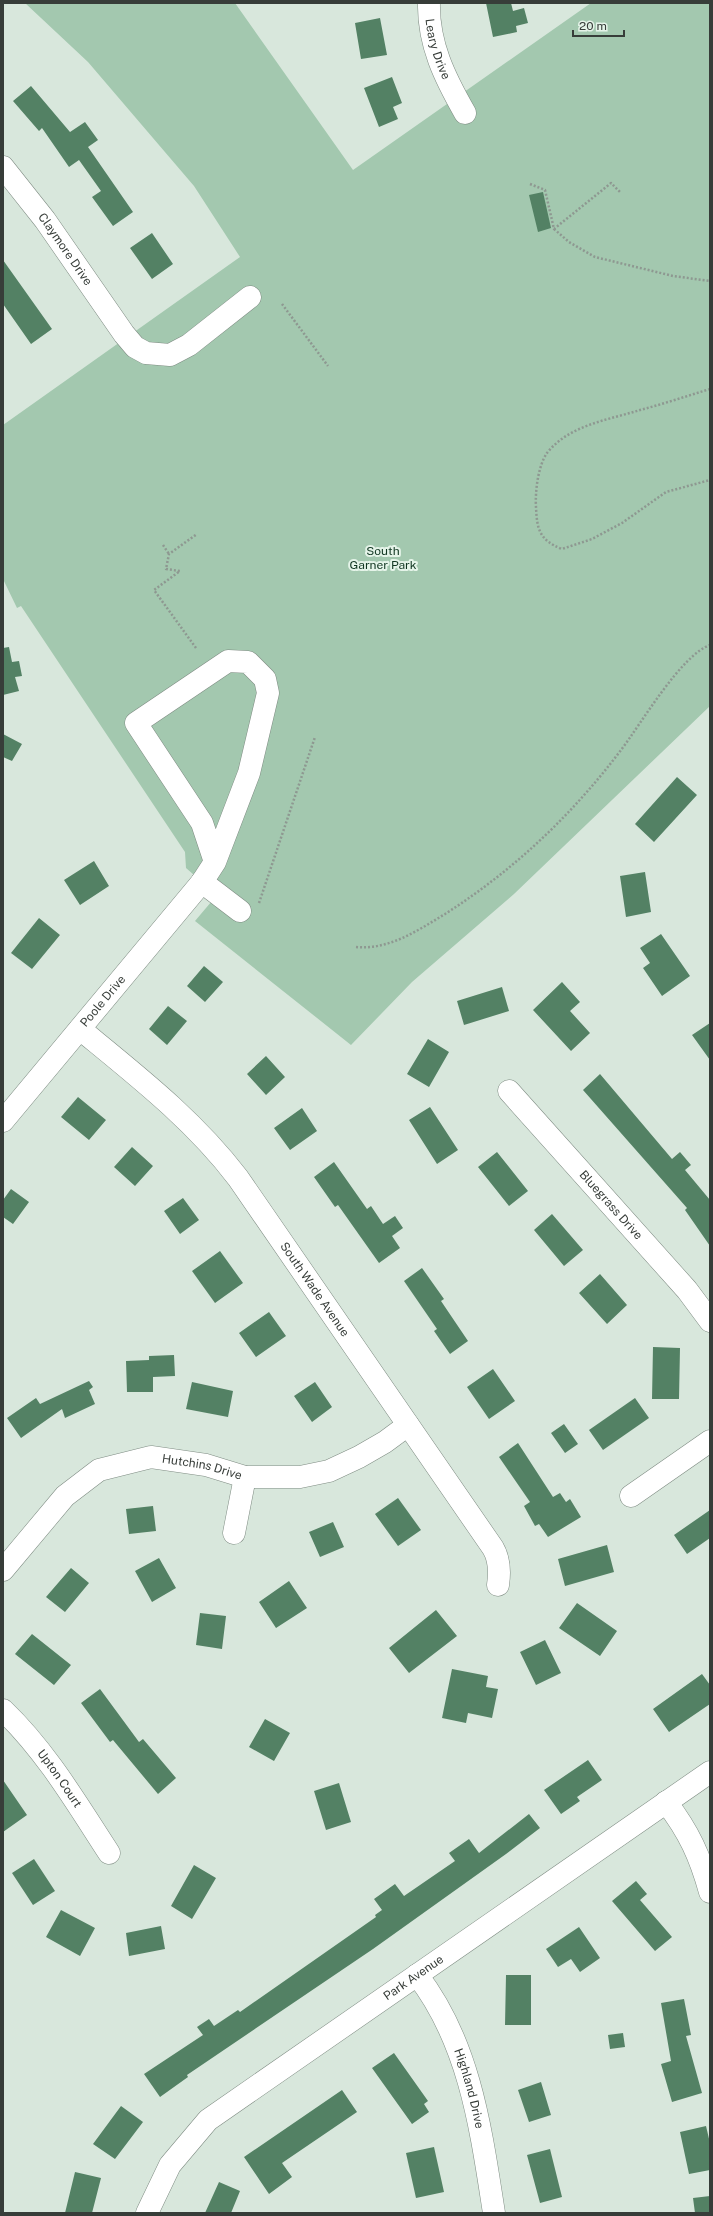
<svg xmlns="http://www.w3.org/2000/svg" width="713" height="2216" viewBox="0 0 713 2216" font-family="'Public Sans',sans-serif">
<rect width="100%" height="100%" fill="#d8e7dc"/>
<!-- green -->
<path fill="#a3c8af" d="M25 3H235L353 170 591 3H710V706L514 894 412 982 351 1045 195 921 217 895 186 868 185 852 21 606 17 608 3 579V425L240 257 194 186 88 62Z"/>
<!-- building -->
<path fill="#538164" d="M486 3H511L513 11 524 8 528 23 516 26 517 32 493 37Z
M380 18 387 55 361 59 355 23Z
M392 77 402 103 393 107 398 119 379 127 364 88Z
M31 86 70 132 85 122 98 140 88 147 133 212 113 226 92 197 101 191 79 160 69 167 42 128 39 131 13 101Z
M543 192 551 228 538 232 529 195Z
M152 233 173 264 152 279 130 248Z
M3 260 52 329 31 344 3 304Z
M9 647 12 662 19 661 22 676 15 677 19 691 3 695V648Z
M3 734 22 744 12 761 3 757Z
M677 777 697 795 654 842 635 824Z
M94 861 109 886 80 905 64 880Z
M645 872 651 912 626 917 620 876Z
M39 918 60 935 32 969 11 953Z
M661 934 690 976 662 996 643 968 650 963 640 948Z
M204 966 223 982 205 1002 187 986Z
M562 982 580 1002 570 1011 590 1033 571 1051 533 1010Z
M502 987 509 1011 464 1025 457 1001Z
M168 1006 187 1021 167 1045 149 1029Z
M710 1023V1060L692 1035Z
M428 1039 449 1052 429 1087 407 1074Z
M266 1056 285 1077 266 1095 247 1074Z
M600 1074 672 1159 680 1152 691 1165 685 1170 710 1200V1246L685 1210 687 1208 583 1090Z
M78 1097 106 1120 89 1140 61 1117Z
M430 1107 458 1150 437 1164 409 1120Z
M302 1108 317 1131 290 1150 274 1128Z
M132 1147 153 1166 135 1186 114 1167Z
M497 1152 528 1191 509 1206 478 1167Z
M334 1162 367 1209 371 1206 383 1224 395 1216 403 1228 392 1236 400 1248 379 1263 338 1205 335 1207 314 1177Z
M11 1189 29 1202 13 1224 3 1217V1200Z
M183 1198 199 1220 180 1234 164 1211Z
M552 1214 583 1250 564 1266 534 1230Z
M220 1251 243 1283 215 1303 192 1271Z
M422 1268 444 1299 441 1301 468 1341 450 1354 434 1331 437 1329 404 1281Z
M600 1274 627 1305 607 1324 579 1293Z
M269 1312 286 1336 256 1357 239 1333Z
M653 1347 680 1348 679 1399H652Z
M174 1355 175 1376 153 1377V1392H127L126 1361 149 1360V1356Z
M493 1369 515 1401 489 1419 467 1387Z
M89 1381 93 1387 89 1390 95 1404 65 1418 62 1409 21 1438 7 1418 36 1398 40 1404Z
M192 1382 233 1391 228 1417 186 1409Z
M315 1382 332 1407 312 1422 294 1396Z
M635 1398 649 1418 603 1450 589 1430Z
M564 1424 578 1444 565 1453 551 1433Z
M518 1443 553 1497 560 1493 566 1502 570 1499 581 1517 548 1537 539 1524 535 1526 524 1506 530 1502 499 1457Z
M398 1498 421 1530 398 1546 375 1514Z
M153 1506 156 1531 129 1534 126 1509Z
M710 1510V1538L687 1554 674 1535Z
M333 1522 344 1547 320 1557 309 1532Z
M607 1545 614 1572 565 1586 558 1559Z
M159 1558 176 1588 152 1602 135 1571Z
M71 1568 89 1583 65 1612 46 1597Z
M289 1581 307 1608 276 1628 259 1602Z
M577 1603 617 1631 600 1656 559 1628Z
M436 1610 457 1636 409 1673 389 1648Z
M200 1613 226 1616 222 1649 196 1645Z
M32 1634 71 1665 54 1685 15 1654Z
M545 1640 561 1673 536 1685 520 1652Z
M452 1669 488 1676 486 1687 498 1689 492 1718 468 1713 466 1723 442 1718Z
M702 1674 710 1685V1704L669 1732 653 1709Z
M100 1689 139 1742 143 1739 176 1778 158 1794 113 1740 110 1742 81 1703Z
M265 1719 290 1733 274 1761 249 1747Z
M588 1760 602 1780 577 1797 580 1801 561 1814 544 1790Z
M3 1780 27 1815 3 1832Z
M339 1783 351 1822 326 1830 314 1791Z
M529 1814 540 1828 506 1854 373 1949 187 2075 188 2077 160 2097 144 2074 203 2035 197 2027 209 2019 214 2026 238 2010 240 2012 376 1917 375 1915 382 1910 374 1899 395 1884 404 1896 455 1861 449 1853 469 1839 479 1853Z
M34 1859 55 1891 33 1905 12 1873Z
M194 1865 216 1878 192 1919 171 1906Z
M636 1881 647 1894 640 1900 672 1937 655 1951 612 1901Z
M61 1910 95 1928 80 1956 46 1937Z
M161 1926 165 1949 129 1956 126 1933Z
M579 1927 600 1958 580 1972 571 1959 558 1967 546 1949Z
M506 1975H531V2025H505Z
M684 1999 691 2035 686 2036 702 2093 672 2102 661 2064 671 2061 661 2003Z
M623 2033 625 2047 610 2049 608 2035Z
M394 2053 428 2101 424 2104 429 2112 412 2124 372 2068Z
M541 2082 551 2115 529 2122 518 2090Z
M342 2090 357 2112 282 2163 292 2177 269 2194 244 2157Z
M121 2106 143 2122 115 2159 93 2144Z
M706 2126 710 2143V2170L689 2174 680 2132Z
M434 2147 444 2192 416 2198 406 2153Z
M550 2149 562 2197 540 2203 527 2155Z
M75 2172 101 2178 92 2213H65Z
M219 2182 240 2191 231 2213H205Z
M710 2196V2213H695L693 2198Z"/>
<g fill="none" stroke-linecap="round" stroke-linejoin="round">
<!-- minor casing -->
<g stroke="#7f8c83" stroke-width="23">
<g id="minor">
<path id="s1" d="M429 3C428 44 445 78 465 113"/>
<path id="s2" d="M3 167 45 220 124 334 135 347 146 353 170 355 189 345 250 297"/>
<path d="M202 882 240 911"/>
<path id="s3" d="M80 1029C136 1075 194 1120 238 1178L493 1548C500 1560 500 1572 498 1585"/>
<path id="s4" d="M509 1091 687 1290 710 1321"/>
<path id="s5" d="M3 1121 202 882 215 862 249 773 268 693 265 679 248 662 228 661 136 723 202 823 215 862"/>
<path d="M631 1496 710 1441"/>
<path d="M234 1533 245 1477"/>
<path id="s6" d="M3 1570 65 1496 99 1470 151 1457 206 1465 245 1477H300L329 1471 359 1457 385 1442 408 1425"/>
<path id="s7" d="M3 1710C46 1751 77 1804 109 1853"/>
<path d="M666 1802C689 1832 700 1856 710 1892"/>
<path id="s8" d="M417 1975C470 2043 481 2130 494 2213"/>
<path id="s9" d="M147 2213 170 2165 208 2120 710 1772"/>
</g>
</g>
<!-- path -->
<path stroke="#8e9891" stroke-width="2.5" stroke-dasharray="2 2" stroke-linecap="butt" d="M530 184 545 190 554 229 611 183 621 193
M554 229 569 242 595 257 673 276 710 281
M282 304 328 366
M710 389C687 396 663 404 640 410 608 420 569 425 547 453 538 466 535 492 536 507 537 529 539 540 562 549L592 539 622 523 666 492 710 480
M163 545 169 554
M196 648 154 590 180 571 166 569 169 554 197 534
M259 903 315 737
M356 947C389 950 417 931 445 914 514 870 572 815 621 750 641 724 681 655 710 645"/>
<!-- minor -->
<use href="#minor" stroke="#fff" stroke-width="22"/>
</g>
<g text-anchor="middle" dominant-baseline="central" stroke-width="4" stroke-linejoin="round" paint-order="stroke">
<!-- street labels -->
<g font-size="12" fill="#373d39" stroke="#e5f4e9">
<text stroke="none"><textPath href="#s1" startOffset="47">Leary Drive</textPath></text>
<text stroke="none"><textPath href="#s2" startOffset="103">Claymore Drive</textPath></text>
<text stroke="none"><textPath href="#s5" startOffset="156">Poole Drive</textPath></text>
<text stroke="none"><textPath href="#s4" startOffset="153">Bluegrass Drive</textPath></text>
<text stroke="none"><textPath href="#s3" startOffset="353">South Wade Avenue</textPath></text>
<text stroke="none"><textPath href="#s6" startOffset="245">Hutchins Drive</textPath></text>
<text stroke="none"><textPath href="#s7" startOffset="89">Upton Court</textPath></text>
<text stroke="none"><textPath href="#s9" startOffset="362">Park Avenue</textPath></text>
<text stroke="none"><textPath href="#s8" startOffset="126">Highland Drive</textPath></text>
</g>
<!-- park labels -->
<g font-size="12" fill="#103621" stroke="#e5f4e9">
<text x="383" y="551">South<tspan x="383" dy="14">Garner Park</tspan></text>
</g>
</g>
<!-- border -->
<rect width="713" height="2216" fill="none" stroke="#373d39" stroke-width="8"/>
<!-- scale -->
<path d="M573 30v6h51v-6" fill="none" stroke="#373d39" stroke-width="2"/>
<text x="579" y="30" font-size="12" fill="#373d39" stroke="#e5f4e9" stroke-width="3" paint-order="stroke">20 m</text>
</svg>
